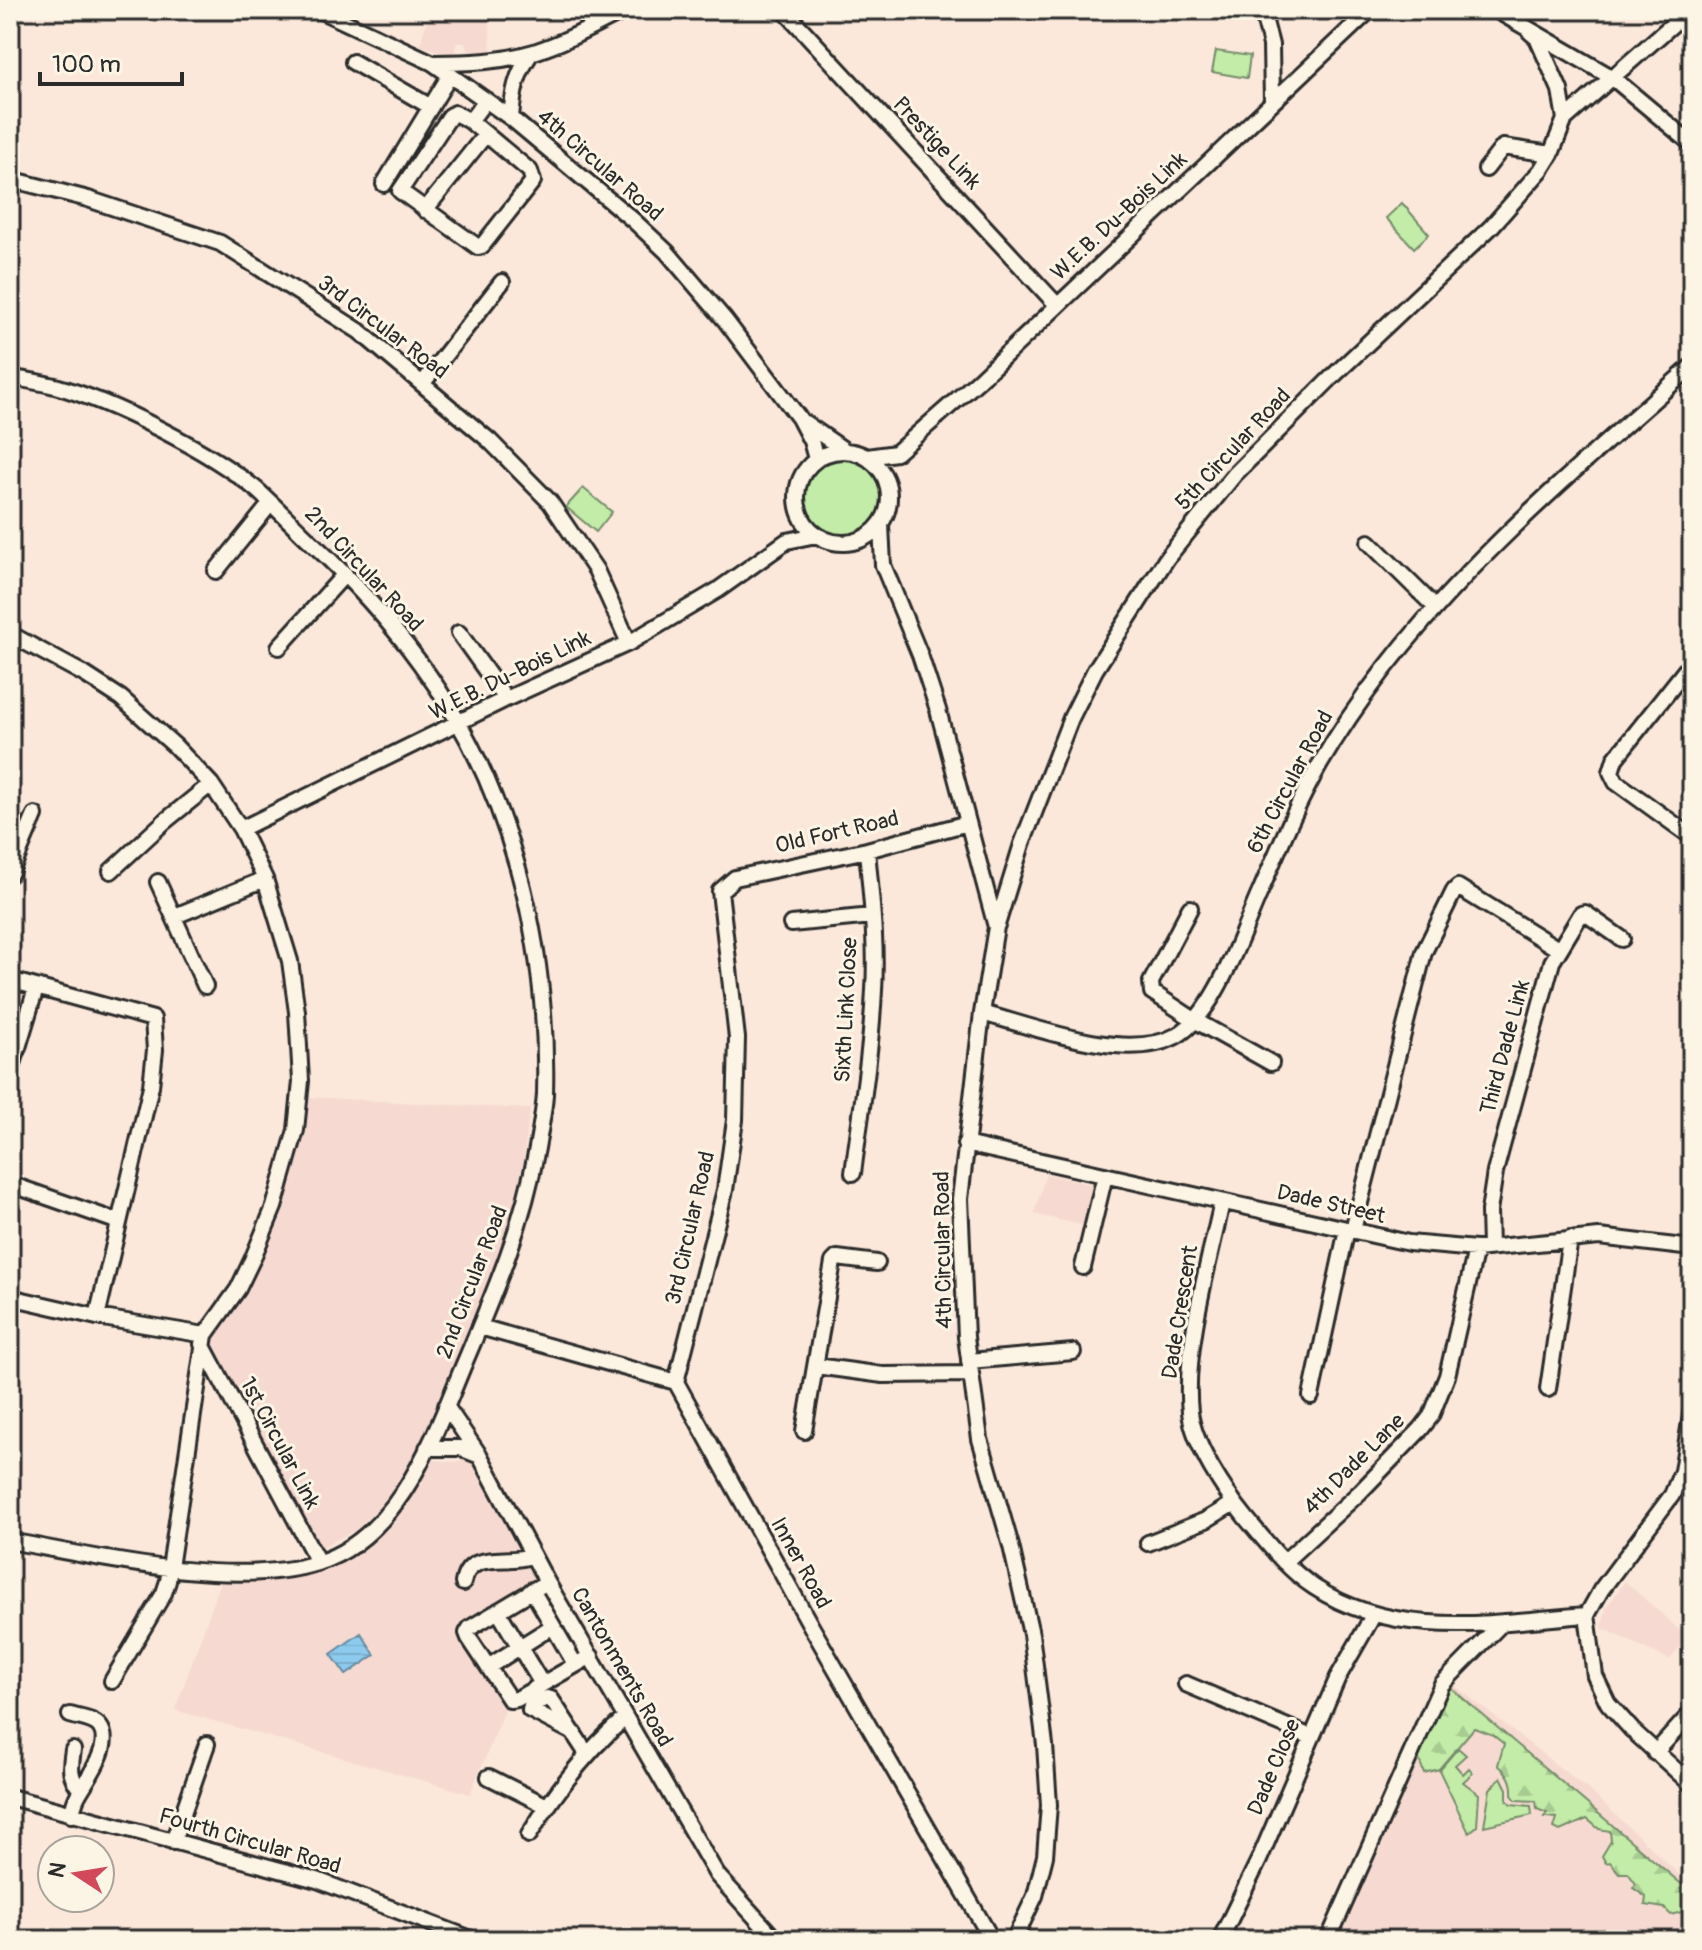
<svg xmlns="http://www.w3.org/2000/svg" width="1702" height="1950" viewBox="0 0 1702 1950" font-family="Pangolin,sans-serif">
<defs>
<pattern id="forest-firs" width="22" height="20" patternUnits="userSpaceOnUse" patternTransform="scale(2)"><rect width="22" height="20" fill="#c2eca8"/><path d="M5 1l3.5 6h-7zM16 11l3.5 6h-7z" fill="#a7cb91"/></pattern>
<pattern id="water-rules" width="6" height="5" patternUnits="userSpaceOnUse" patternTransform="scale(2)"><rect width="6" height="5" fill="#8dcbee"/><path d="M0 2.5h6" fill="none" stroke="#7aaecc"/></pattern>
</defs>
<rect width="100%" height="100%" fill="#fbe8db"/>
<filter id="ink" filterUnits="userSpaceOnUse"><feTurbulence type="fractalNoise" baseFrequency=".0125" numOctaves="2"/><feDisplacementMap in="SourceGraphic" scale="16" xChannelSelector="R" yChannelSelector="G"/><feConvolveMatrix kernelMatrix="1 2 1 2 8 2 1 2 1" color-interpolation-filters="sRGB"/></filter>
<g filter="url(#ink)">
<!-- built -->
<path fill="#f6dad1" d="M430 10H489L491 54 469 52 465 43H457L454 53 440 52 420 45Z
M306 1097 530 1109 521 1179 492 1286 424 1440 399 1489 356 1530 318 1549 209 1338 255 1267Z
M1046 1174 1094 1185 1085 1226 1034 1214Z
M471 1456 535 1583 460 1632 507 1706 470 1794 175 1710 221 1581 238 1583 295 1574 348 1556 386 1531 433 1460 458 1462Z
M1625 1581 1687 1637 1670 1660 1602 1628 1606 1608Z
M1449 1681 1591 1792 1692 1886V1940H1333Z"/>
<!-- grass -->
<path fill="#c2eca8" stroke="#768c6a" stroke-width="2" d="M1216 51 1250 56 1247 78 1212 72Z
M1402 203 1429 234 1414 248 1386 218Z
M800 496a43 43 0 1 1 86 0a43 43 0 1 1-86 0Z
M583 488 612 512 596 532 566 507Z
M1458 1748 1466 1755 1455 1765 1463 1774 1469 1768 1473 1773 1463 1782 1479 1794 1477 1826 1469 1833 1439 1770Z
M1501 1777 1507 1789V1800L1511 1804 1531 1806 1532 1815 1484 1826 1490 1789Z"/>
<!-- forest -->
<path fill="url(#forest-firs)" stroke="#768c6a" stroke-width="2" d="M1451 1688 1692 1893V1909L1671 1915 1664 1908 1645 1905 1646 1897 1633 1888 1636 1884 1628 1873H1619L1610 1862 1606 1863 1602 1856 1611 1841 1610 1831 1599 1829 1587 1819 1560 1831 1554 1828 1557 1818 1544 1817 1547 1813 1537 1809 1536 1801 1516 1800 1512 1795C1513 1781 1508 1773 1498 1765L1504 1744 1493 1735 1474 1728 1439 1769 1424 1773 1416 1751 1443 1690Z"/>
<!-- water -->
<path fill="url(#water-rules)" stroke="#668ba0" stroke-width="2" d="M361 1633 375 1655 346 1675 331 1654Z"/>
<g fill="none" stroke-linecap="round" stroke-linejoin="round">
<!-- minor casing -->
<g stroke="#2b2b2b" stroke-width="20">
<path id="minor" d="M319 10 433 63 511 118 633 220 667 252 725 320 799 418 811 441 816 459
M784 10 1057 305
M1262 10 1271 45 1272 102
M1496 10 1613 78 1692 144
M1530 32 1537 38 1560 90 1565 119
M353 62 431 107
M433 63C467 63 501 62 534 52 566 42 596 25 626 10
M511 118C513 92 516 75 531 53
M470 121 455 113 450 116 400 191 478 247 482 246 533 181 530 171 470 121 486 100
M1486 169 1503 147 1551 154
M10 179 88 199 220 243 359 331 490 441 550 502 596 570 629 643
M384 184 450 75
M425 210 486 134
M10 377C25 380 40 382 55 386 114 402 210 451 257 490 275 506 292 524 310 541 350 578 387 618 420 663 510 785 549 943 545 1094 544 1112 540 1130 537 1148 523 1226 495 1291 464 1364 434 1436 400 1537 317 1563 233 1589 96 1557 10 1541
M423 383 502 282
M805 423 844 450
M797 497a46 46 0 1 1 92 0a46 46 0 1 1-92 0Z
M867 457 896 453 978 381 1370 10
M881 525 883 565 920 655 938 710 996 927 982 1013 960 1199 966 1337 980 1439 1011 1546 1031 1634 1045 1745 1049 1805 1045 1856 1035 1896 1014 1940
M1369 542 1435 607
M216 571 271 503
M459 633 506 699
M10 634 84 674 121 698 175 746 211 784 241 829 265 879 290 961 297 1012 301 1081 296 1130 274 1207 252 1260 238 1289 205 1335 168 1581 164 1593 112 1681
M279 647 345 574
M1692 662 1615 759 1611 772 1616 782 1692 837
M241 829 506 699 629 643 718 590 787 541 816 535
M111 871 164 822 211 784
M10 874 35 815
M158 882 205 986
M1190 908 1151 982 1152 992 1196 1021 1271 1063
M175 916 265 879
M791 924 872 916
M997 925 1022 844 1071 718 1095 670 1167 558 1235 474 1331 378 1491 227 1541 170 1551 154 1565 119 1689 10
M10 980 153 1019 155 1050 151 1086 97 1317
M982 1013C1035 1027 1126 1063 1176 1036 1216 1014 1241 934 1260 892 1278 850 1296 806 1319 766 1411 606 1556 487 1692 366
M10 1074 36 988
M965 1144 1409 1243 1476 1249 1599 1237 1692 1248
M853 1173C861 1112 871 1052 874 990 877 944 871 896 867 850
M10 1184 119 1222
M1222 1202C1209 1263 1183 1351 1190 1412 1194 1446 1225 1492 1246 1518 1267 1543 1287 1569 1314 1587 1396 1641 1496 1622 1587 1615
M1353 1230 1424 952 1454 891 1458 887 1558 949
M1490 1247 1489 1211 1495 1172 1552 962 1581 914 1585 913 1622 939
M1083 1267 1105 1175
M10 1297 97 1317 205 1335
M480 1327 676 1382 811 1626 992 1940
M202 1344 318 1562
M969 1361 1073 1352
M816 1366 883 1375 971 1374
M676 1382 725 1190 735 1120 737 1038 720 891 735 878 867 850 968 823
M1548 1389 1570 1239
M1311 1396 1347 1229
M446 1406 480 1456 547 1582 717 1875 776 1940
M1692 1409 1682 1471 1672 1495 1601 1590 1587 1615 1595 1676 1608 1703 1632 1730 1692 1785
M804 1431 833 1262 837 1258 877 1263
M427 1448H460L480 1456
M1148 1543 1206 1520 1234 1503
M1284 1562 1360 1492 1421 1429 1431 1416 1447 1376 1476 1249
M547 1582 470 1628 467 1633 469 1638 510 1700 517 1699 591 1656
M463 1583C469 1548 511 1566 532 1555
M532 1590 575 1664
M498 1611 542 1684
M488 1667 553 1626
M1186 1684 1311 1737
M70 1715C79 1718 94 1719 100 1727 114 1746 85 1781 77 1797 74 1803 73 1810 71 1815
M574 1733 530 1710 531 1705 547 1698 551 1699 587 1754
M73 1750C70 1768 69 1777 81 1790
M1655 1753 1692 1712
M489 1777 547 1806
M10 1797 317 1880 474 1940
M529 1835C556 1791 586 1751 625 1718
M173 1842 207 1744
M1220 1940 1259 1860 1338 1677 1374 1614
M1328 1940 1442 1684 1503 1622"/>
</g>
<!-- minor -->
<use href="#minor" stroke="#fcf5e5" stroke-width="14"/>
</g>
</g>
<g text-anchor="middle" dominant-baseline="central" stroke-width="6" stroke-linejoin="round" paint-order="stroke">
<!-- street labels -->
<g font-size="22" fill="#2b2b2b" stroke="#fcf5e5">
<text transform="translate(937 143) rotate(47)">Prestige Link</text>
<text transform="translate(600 165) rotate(41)">4th Circular Road</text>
<text transform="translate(1119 216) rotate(-43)">W.E.B. Du-Bois Link</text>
<text transform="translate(383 327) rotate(37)">3rd Circular Road</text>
<text transform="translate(1233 449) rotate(-47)">5th Circular Road</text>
<text transform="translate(364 569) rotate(47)">2nd Circular Road</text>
<text transform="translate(510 675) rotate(-26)">W.E.B. Du-Bois Link</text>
<text transform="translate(1290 782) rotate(-62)">6th Circular Road</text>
<text transform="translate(837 832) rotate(-13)">Old Fort Road</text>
<text transform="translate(846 1010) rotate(-87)">Sixth Link Close</text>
<text transform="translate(1505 1047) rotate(-75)">Third Dade Link</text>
<text transform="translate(1331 1204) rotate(13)">Dade Street</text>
<text transform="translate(690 1228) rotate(-77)">3rd Circular Road</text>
<text transform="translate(943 1250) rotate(-91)">4th Circular Road</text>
<text transform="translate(472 1282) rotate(-69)">2nd Circular Road</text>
<text transform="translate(1180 1312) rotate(-81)">Dade Crescent</text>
<text transform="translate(280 1443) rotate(62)">1st Circular Link</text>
<text transform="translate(1354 1464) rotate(-45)">4th Dade Lane</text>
<text transform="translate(801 1563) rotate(61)">Inner Road</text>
<text transform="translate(622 1667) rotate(60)">Cantonments Road</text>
<text transform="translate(1274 1767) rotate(-67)">Dade Close</text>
<text transform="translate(250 1841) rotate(16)">Fourth Circular Road</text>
</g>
</g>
<!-- margin -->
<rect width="1702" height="1950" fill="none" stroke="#fcf5e5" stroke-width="40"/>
<rect x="20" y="20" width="1662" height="1910" fill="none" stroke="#2b2b2b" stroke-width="3" filter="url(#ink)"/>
<!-- north arrow -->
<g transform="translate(76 1874) rotate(282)"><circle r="38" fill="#fcf5e5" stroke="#a8a49b" stroke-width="2"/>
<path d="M0-6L14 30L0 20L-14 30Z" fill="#d1495b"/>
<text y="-12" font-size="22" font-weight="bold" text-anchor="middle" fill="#2b2b2b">N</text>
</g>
<!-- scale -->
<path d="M40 72v12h142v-12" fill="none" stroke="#2b2b2b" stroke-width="4"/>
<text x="52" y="72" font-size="24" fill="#2b2b2b" stroke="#fcf5e5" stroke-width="6" paint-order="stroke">100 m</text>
</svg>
